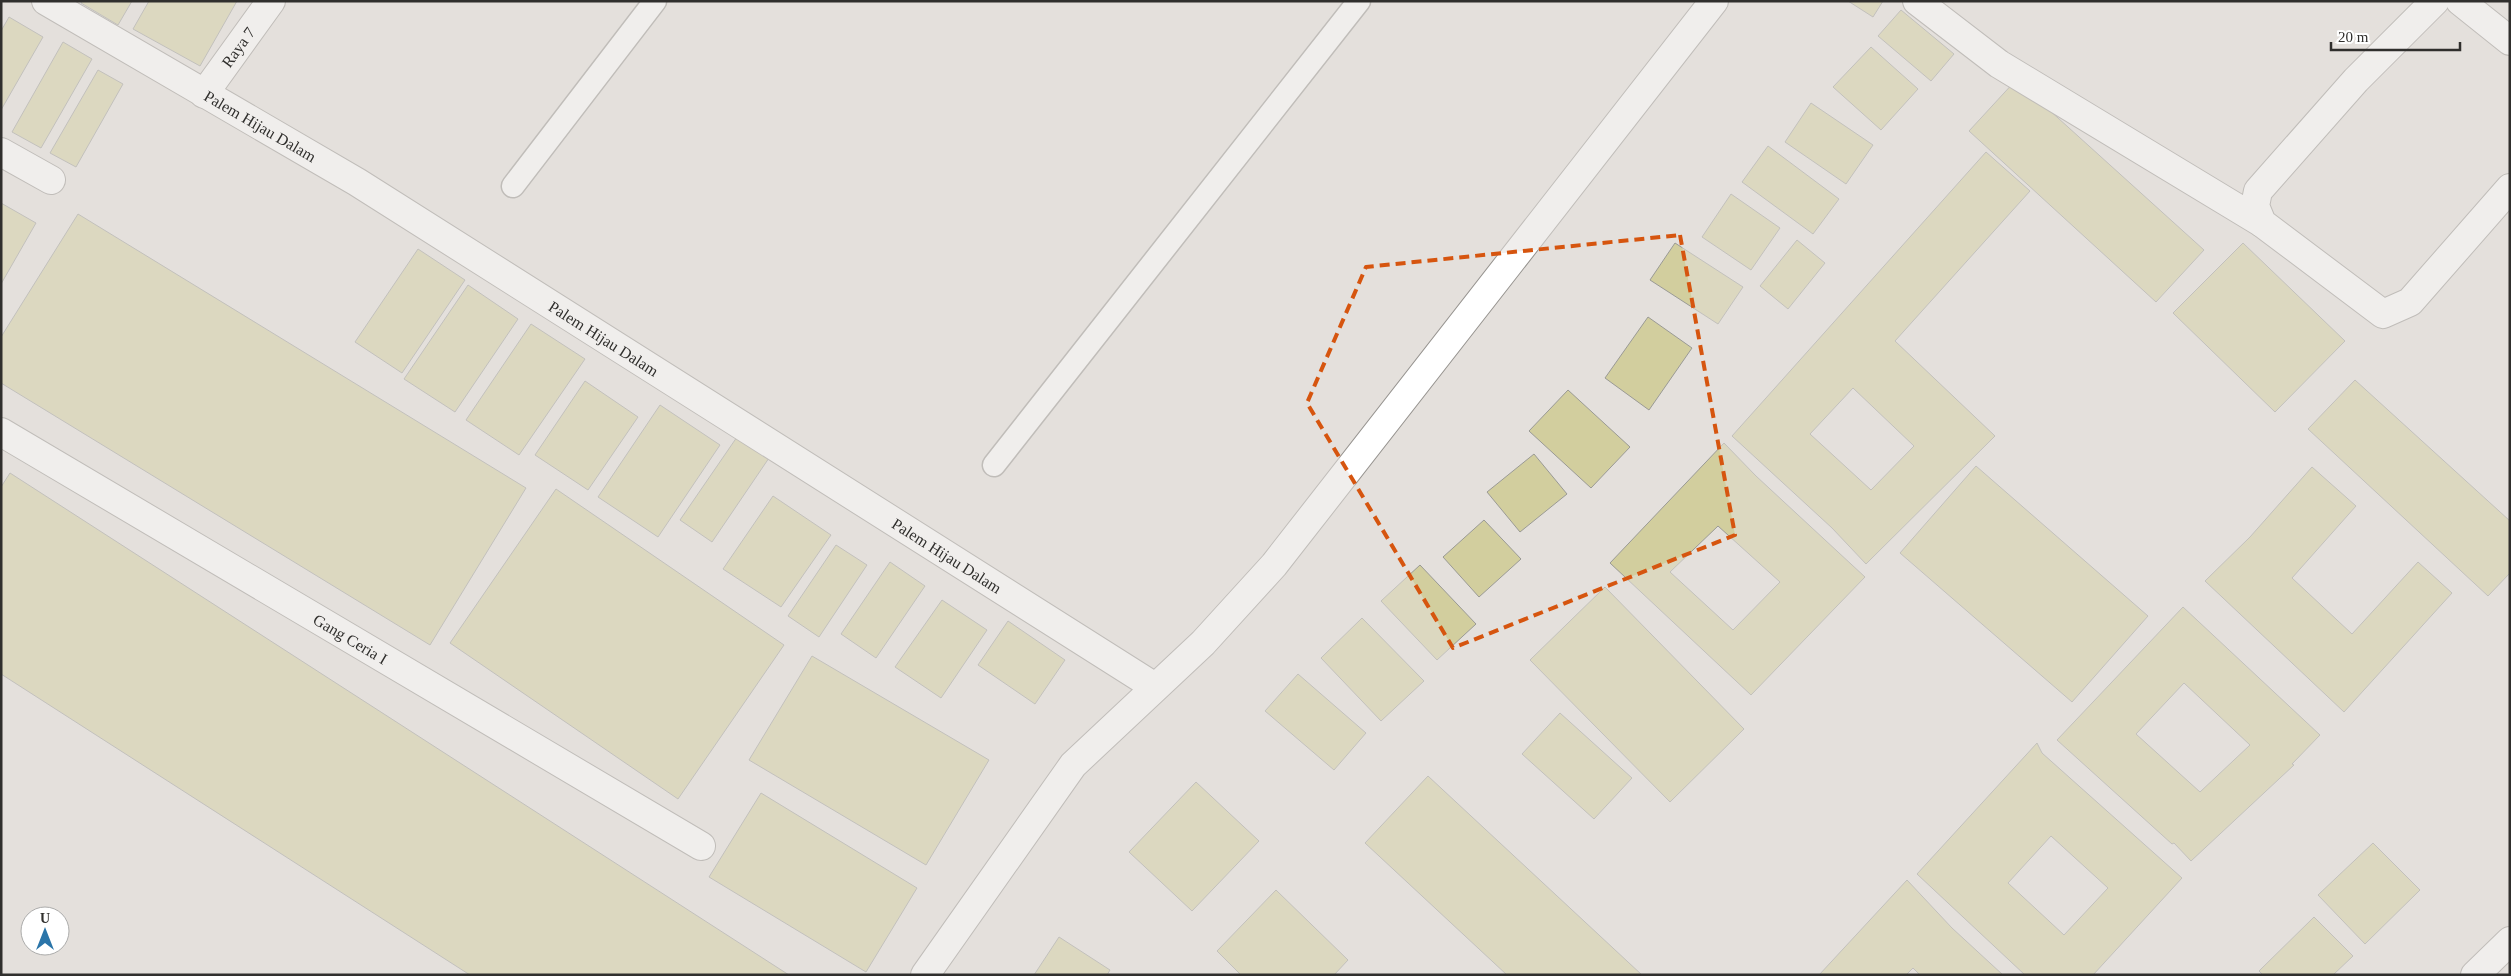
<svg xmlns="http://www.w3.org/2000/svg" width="2511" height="976" viewBox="0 0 2511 976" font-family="'Times New Roman',serif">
<rect width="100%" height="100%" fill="#e4e0dc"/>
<!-- building -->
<path fill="#d2ce9e" stroke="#9a9a95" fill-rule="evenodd" d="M82 1H132L118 25 81 3Z
M149 1H237L200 66 133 29Z
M1848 1H1883L1873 17Z
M1901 10 1954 54 1931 81 1878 36Z
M9 17 43 37 1 110V31Z
M63 42 92 59 41 148 12 132Z
M1871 47 1918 89 1881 130 1833 87Z
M98 70 123 84 76 167 50 153Z
M2016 80 2204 250 2156 302 1969 131Z
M1811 103 1873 145 1846 184 1785 142Z
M1768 146 1839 199 1813 234 1742 182Z
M1986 152 2030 191 1895 341 1995 436 1866 564 1832 528 1732 436ZM1853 388 1914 446 1871 490 1810 434Z
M1731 194 1780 228 1751 270 1702 237Z
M1 203 36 223 1 284Z
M78 214 526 488 430 645 1 383V337Z
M1797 240 1825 263 1788 309 1760 286Z
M1675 243 1743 287 1718 324 1650 280Z
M2243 243 2345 341 2275 412 2173 313Z
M418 249 465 280 402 373 355 342Z
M468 285 518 319 455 412 404 379Z
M1648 317 1692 348 1649 410 1605 378Z
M531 324 585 359 519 455 466 420Z
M2355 380 2510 521V573L2488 596 2308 429Z
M585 381 638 417 588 490 535 455Z
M1568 390 1630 447 1591 488 1529 431Z
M660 405 720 445 658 537 598 497Z
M737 437 769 458 712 542 680 520Z
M1724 443 1756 476 1865 577 1751 695 1610 563ZM1718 526 1780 582 1733 630 1670 572Z
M1534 454 1567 494 1520 532 1487 492Z
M1976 466 2148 616 2072 702 1900 553Z
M2312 467 2356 506 2292 578 2352 634 2418 562 2452 593 2344 712 2205 581 2250 537Z
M10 473 789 975H470L1 674V487Z
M556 489 784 645 678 799 450 643Z
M773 496 831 535 781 607 723 569Z
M1484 520 1521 559 1479 597 1443 557Z
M836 545 867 565 819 637 788 616Z
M890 562 925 586 876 658 841 634Z
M1420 565 1476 624 1437 660 1381 601Z
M1605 587 1744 729 1670 802 1530 660Z
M942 600 987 630 941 698 895 667Z
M2183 607 2320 735 2292 764 2294 765 2191 861 2174 843 2172 844 2057 740ZM2184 683 2250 745 2200 792 2136 734Z
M1362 618 1424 681 1381 721 1321 658Z
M1008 621 1065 660 1035 704 978 665Z
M812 656 989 760 926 865 749 760Z
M1298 674 1366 733 1334 770 1265 711Z
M1560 713 1632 778 1594 819 1522 754Z
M2037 743 2042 753 2182 878 2093 975H2025L1917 874ZM2051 836 2108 888 2064 935 2008 883Z
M1428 776 1642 975H1507L1365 843Z
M1196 782 1259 841 1192 911 1129 852Z
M761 793 917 888 866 972 709 877Z
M2373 843 2420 890 2365 944 2318 895Z
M1907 880 1952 928 2003 975H1920L1913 968 1906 975H1819Z
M1276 890 1348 960 1334 975H1241L1217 951Z
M2314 917 2353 956 2333 975H2263L2259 971Z
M1059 937 1110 970 1107 975H1034Z"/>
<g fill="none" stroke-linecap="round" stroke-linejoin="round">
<!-- service casing -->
<g stroke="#96938f" stroke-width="25">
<path id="service" d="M513 186 655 1
M994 465 1359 1"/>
</g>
<!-- minor casing -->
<g stroke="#96938f" stroke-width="30">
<g id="minor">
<path id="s1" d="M46 1 357 182 1155 687"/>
<path d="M1917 1 1999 64 2262 223"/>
<path d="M2435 1 2356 80 2258 191 2255 206 2262 223 2383 314 2410 302 2510 188"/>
<path d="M2460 1 2510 41"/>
<path id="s2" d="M204 94 271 1"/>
<path d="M1 152 51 180"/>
<path id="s3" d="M1 432 701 846"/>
<path d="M925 975 1073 765 1203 643 1274 565 1714 1"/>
<path d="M2475 975 2510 941"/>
</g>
</g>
<!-- service -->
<use href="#service" stroke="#fff" stroke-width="22"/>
<!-- minor -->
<use href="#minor" stroke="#fff" stroke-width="28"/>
</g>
<!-- marked area -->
<path d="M0 0H2511V976H0ZM1680 235 1735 535 1453 648 1307 403 1366 267Z" fill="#e4e0dc" fill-opacity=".55" fill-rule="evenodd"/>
<path fill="none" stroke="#d6550f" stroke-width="4" stroke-dasharray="10 6" stroke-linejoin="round" d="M1680 235 1735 535 1453 648 1307 403 1366 267Z"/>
<g text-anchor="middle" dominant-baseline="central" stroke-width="5" stroke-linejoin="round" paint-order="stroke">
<!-- street labels -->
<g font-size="16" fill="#302f2d" stroke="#fff">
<text stroke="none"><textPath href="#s2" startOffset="58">Raya 7</textPath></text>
<text stroke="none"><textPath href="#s1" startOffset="248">Palem Hijau Dalam</textPath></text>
<text stroke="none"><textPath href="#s1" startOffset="652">Palem Hijau Dalam</textPath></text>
<text stroke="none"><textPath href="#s1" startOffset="1058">Palem Hijau Dalam</textPath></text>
<text stroke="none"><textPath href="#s3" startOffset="406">Gang Ceria I</textPath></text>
</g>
</g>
<!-- border -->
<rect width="2511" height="976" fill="none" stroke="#302f2d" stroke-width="5"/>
<!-- north arrow -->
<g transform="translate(45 931)"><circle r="24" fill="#ffffff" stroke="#acacab"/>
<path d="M0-4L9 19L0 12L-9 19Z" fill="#2b75a9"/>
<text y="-8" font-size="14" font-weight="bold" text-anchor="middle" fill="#302f2d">U</text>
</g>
<!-- scale -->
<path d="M2331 42v8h129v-8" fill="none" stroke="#302f2d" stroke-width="2.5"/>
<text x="2338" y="42" font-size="15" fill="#302f2d" stroke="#ffffff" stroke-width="4" paint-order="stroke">20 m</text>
</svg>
